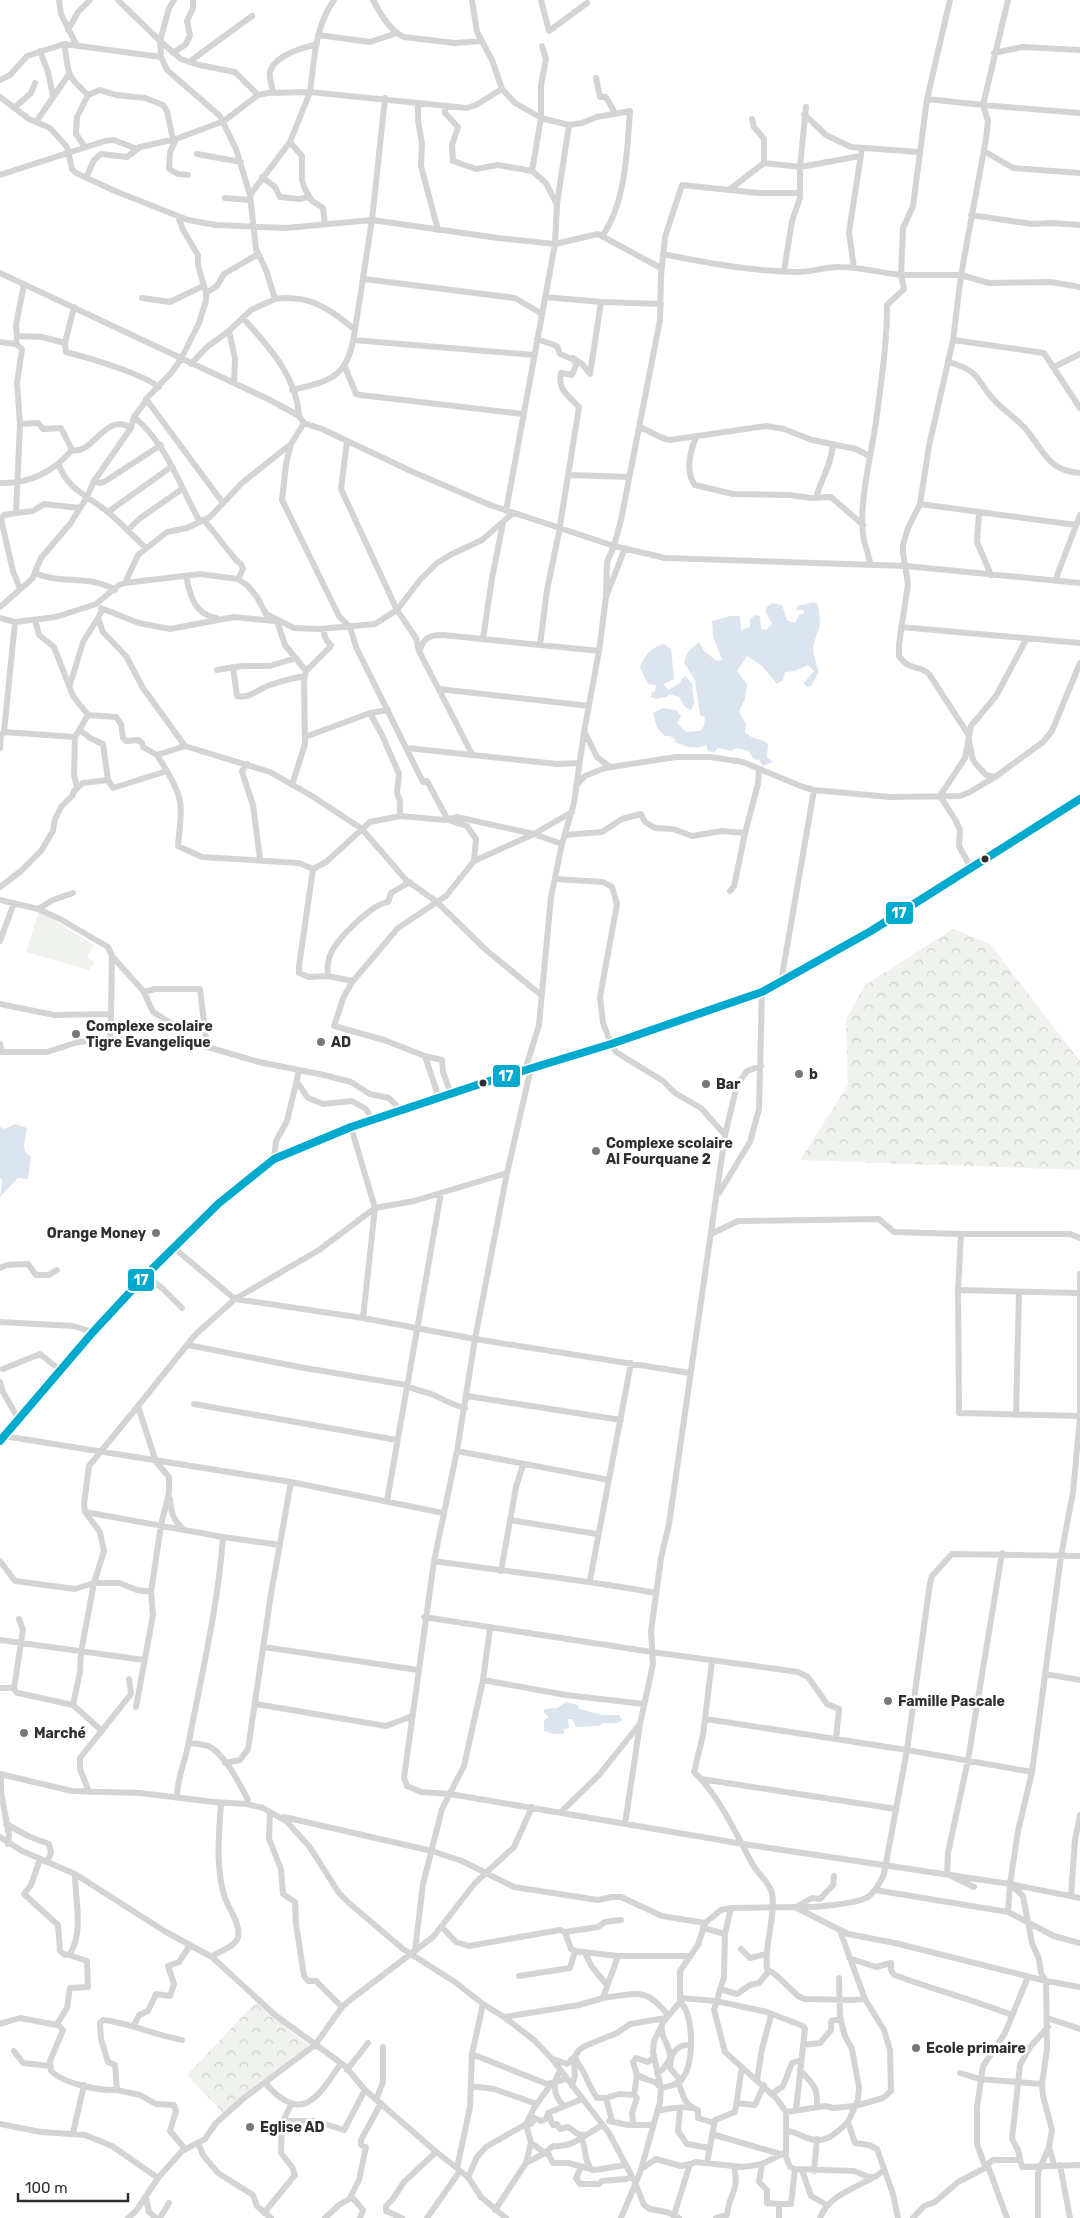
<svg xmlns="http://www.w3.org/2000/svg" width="1080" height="2218" viewBox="0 0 1080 2218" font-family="Rubik,sans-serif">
<defs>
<pattern id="forest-crowns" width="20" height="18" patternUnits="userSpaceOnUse" patternTransform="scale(1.25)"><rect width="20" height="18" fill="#f0f3ed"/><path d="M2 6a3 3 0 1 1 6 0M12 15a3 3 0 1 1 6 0" fill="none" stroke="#ced1cc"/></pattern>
</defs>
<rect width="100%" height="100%" fill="#fff"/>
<!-- forest -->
<path fill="url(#forest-crowns)" d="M953 929 990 944 1080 1061V1170L800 1160 848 1085 846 1019 865 985Z
M256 2002 310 2047 224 2114 187 2075Z"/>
<!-- pitch -->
<path fill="#f0f3ed" d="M39 911 94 945 87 957 95 962 89 970 26 952Z"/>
<!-- water -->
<path fill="#dce4ef" d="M814 602 818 605C819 611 821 623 819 629 811 649 812 651 819 672L811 686 807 687 804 683 814 671 808 665 795 671 785 672 783 680 777 684 761 665 747 656 737 671 747 684 745 699 739 711 746 724 745 732C753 741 761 737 768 744L767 757 773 762 763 766 759 760 754 759 748 751 737 748 731 751 718 748 714 753 708 751 706 745C696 750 685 747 675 742V739L670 736H665L657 728 653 713 663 708 676 710 681 716 677 723 686 732 700 731 704 726 705 717 700 715 695 680 684 663 687 653 699 642 704 651 717 661 722 660 713 636 712 621 730 616H740L741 630 750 627V619L755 615 760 616 761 629 766 630 772 624 766 613V608L772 603 782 605 787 620 795 623 799 615 804 613V610H796L797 606Z
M664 644 671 649 674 679 663 684 669 690 680 683 682 678 686 676 692 684 694 704 691 710 685 707 679 697 669 694 667 697 655 699 651 697 652 692 655 691 656 685 648 684 640 667C645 655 651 647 664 644Z
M15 1124 27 1128 24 1146 25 1151 31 1157 28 1179 18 1178 0 1197 2 1181 0 1177V1127L5 1129Z
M566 1702 578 1705 579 1709 603 1715H619L622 1720 618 1723H603L599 1726 576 1727 572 1719H568L569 1728 564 1729V1734H553L544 1731V1721L549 1717 543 1712 545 1709 557 1708Z"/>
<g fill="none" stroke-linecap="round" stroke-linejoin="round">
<!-- minor -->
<path stroke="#d4d4d4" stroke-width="6" d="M59 0 61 14 77 46
M118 0 160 41 161 57 167 70 220 116 236 149 250 195 256 249 266 270 275 299 251 310 229 331 235 359 234 383
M174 0 169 8 160 41 181 59 199 65 235 72 258 95
M373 0C379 12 391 32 404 37L455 43 481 41
M472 0 477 32 492 60 502 89 515 103 541 118 569 125 582 123 597 117 630 111C627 151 626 201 603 235
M541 0 549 31 587 3
M950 0 927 99 913 206 903 228 901 275H961L953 340 1044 353 1080 408
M1008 0 983 105 1080 113
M68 30 78 12 90 0
M318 35 370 42 397 33
M64 44C70 75 64 73 88 95
M40 51 48 72 53 96
M173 53 186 44 190 35 187 21 193 8V0
M994 53 1022 47 1080 50
M189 62 252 16
M596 78 600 97H606L615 113
M0 80 10 75 27 56 64 44 161 57
M273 92C272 86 269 78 270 72 275 55 302 48 317 44
M0 97 29 119 50 128 67 147 72 169 76 173 115 191 188 220 216 225 286 228 372 220 498 238 555 244 598 234 661 268
M927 99 983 105 988 121 986 139 961 275 989 283 1051 282 1080 287
M418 103V121L422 143 421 166 438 230
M445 106V113L458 127 452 145 453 161 476 169 498 165 532 171 546 183 556 203
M14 108 31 93 35 83
M804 114 826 135 851 147 919 152
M36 122 69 74
M176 139 170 152 169 169 178 174 188 175
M290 142 302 156V180L304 187 311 200 323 208 325 224
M85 147 76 134 77 117 88 95 100 90 116 95 145 98 163 105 167 111 173 140
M984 151 1013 168 1080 173
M197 154 241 162
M764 163 800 167 860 156
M532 171 541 118V85L546 59 542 46
M0 175 105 141 114 140 137 149
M262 177 275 187 280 197 299 199 309 197
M86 178 94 160 101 154 127 157 140 147 176 139 224 121 258 95 268 93 310 92C314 61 315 26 334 0
M729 190 764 163V139L754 127 752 119
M250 195 290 142 310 92 467 108 476 105 502 89
M225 198 250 200
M971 215 1032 224 1052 223 1080 225
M663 254C707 263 751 271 795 272 811 273 826 266 840 267 861 267 881 273 901 275L904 289 887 305C887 345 881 383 876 422 871 455 859 502 863 535 865 545 868 555 871 565
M854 268 849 232 862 148
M784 271 792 221 800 198V167L806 107
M0 273 270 400 299 416 304 423 322 429 413 472 490 505 614 546 665 558 906 566 1080 583
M364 279 515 298 542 314
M206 293 217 286 224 274 258 254
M545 297 601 302
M142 298 170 302 203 286
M275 299C308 294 331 309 355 330 348 376 335 380 292 390
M74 307 65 343 66 352C90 358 140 373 159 387
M243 318C268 346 297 376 299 416
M355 330 372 220 385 98
M17 336 42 337 65 343
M537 339 557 346 560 354 574 360 576 365 572 375 561 373C557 390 569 396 579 407L559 532 547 590 540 645
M353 340 534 355
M953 340 929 446 920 504 908 528 903 545V553L908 584 899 644V656C909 671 920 665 929 674L968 734 972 757 975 763 986 775 995 777
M0 342 16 344 22 349 17 383 20 424 16 513 4 515 1 519 13 571 20 589
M16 344 17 336 16 325 24 284
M573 358 582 364 590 374 601 302 661 304
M949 362C985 373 975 382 997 403 1007 413 1020 421 1028 432 1045 453 1049 471 1080 473
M191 364 207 347 229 331
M345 367 356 394 360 395 523 414
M1054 367 1080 354
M146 399 223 503
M134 417C166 443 180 486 200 522
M20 424 38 423 43 429 61 428 72 450
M639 427C650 430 659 439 670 440L766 426 784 429 812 440 856 449 869 456
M697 436C690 449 685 473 695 485L733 494 789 495 811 498 831 497 863 525
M347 441 341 489 397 610
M291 444 286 464 282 500 339 616 350 627 356 647 423 782 427 781 448 820 467 826 476 839 474 861
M59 465C67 489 91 498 109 513 122 524 134 537 146 548
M569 475 629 477
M94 481 99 483 104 482 161 445
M0 483C30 484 53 472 72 450 94 455 105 411 131 428
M816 498C821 479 832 464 833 444
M920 504 1076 525
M506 511 555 244 557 204 569 125
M108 512 171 467
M16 513 33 511 44 504 80 508
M979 513 977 542 991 575
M204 520 236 560 241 564 243 569 238 579
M128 530 139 519 182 489
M625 548 606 597 599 651 584 732 574 803 562 844 551 897 539 1025 527 1064 531 1068 507 1173 475 1339 457 1451 434 1561 404 1778 407 1786 421 1792 450 1794 743 1844 1010 1884 1080 1898
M35 573C61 585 89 574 115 590
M186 576C190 595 194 614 216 618
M1055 581 1080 515
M125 583 138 555 167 532 187 528 210 517 242 483 291 444 304 423
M606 593 607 562 614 546 621 520 660 320 661 276 665 237 682 185 758 193H800
M0 607 32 579 41 558 70 524 87 497 94 481 131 428 134 417 145 402 146 399 172 372 181 359 199 323 206 301V293L198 265V255L183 230 178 216
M101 608 139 623 170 629 234 617 275 621
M102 610 98 618 103 632 126 656 143 688 185 746 270 772 312 796 362 829 406 880 437 902 486 950 541 995
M397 610 420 580 437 563 452 554 482 540 513 513
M0 618 15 622 56 617 96 604 119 585 125 583 200 574 238 579 248 586 257 597 266 614 294 628 319 629 375 624 397 610 416 638 419 651 472 754
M277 621 285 645 306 671
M901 627 1080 643
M483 639 492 578 503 523
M420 650C424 637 430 635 443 635L599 651
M233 667 237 696C250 699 258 689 270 685 282 681 292 678 305 676
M217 670 242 666H270L296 658
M70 685 83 642 98 618
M439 689 589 706
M370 713 388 710
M88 715 116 717 121 724 123 738 126 741 138 740 142 743 143 747 157 755 167 771
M80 730 90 738 103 744 108 780
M4 732 75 737
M585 733 597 757 610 767
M305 737 370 713 382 735 399 774 397 793 400 801V816
M0 748 1 736 4 732 15 622
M407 748 557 764 579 763
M157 755 185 746
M247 764 242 771 243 775 253 805 260 859
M292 785 305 744 304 680 306 671 330 647 331 645C325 640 324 636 324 629
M576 786 585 776 605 768 676 757H710L743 762 803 787 814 790 890 797 960 796 970 792 995 777 1043 742 1052 731 1080 663
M74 791 83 783 108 780 113 788 167 771C186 804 181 810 178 846L202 857 299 863 313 869
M565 835 602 832 622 819 641 814 645 822 655 828 673 829 692 836 722 831 745 833
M971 868 959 846 960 830 956 821 940 796 965 758 971 726 996 696 1027 638
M313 869 326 862 370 822 400 816 445 820 457 817 534 834 562 844
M313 869 299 966V973L309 977 328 976 353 981
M555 879 603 882 612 887 617 904 600 997 603 1023 611 1044 616 1052 663 1081 675 1093 701 1108 725 1135
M0 887 21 871 41 851 53 831 55 819 61 807 72 796 77 787 74 775 75 737 88 715 73 696 54 647 39 635 35 620
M730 891 734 886 736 877 745 833 758 784 759 769
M0 900 38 909 60 919 108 947 112 956 144 992 153 1012 174 1025 188 1027
M38 909 53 900 73 893
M0 941 14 903
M328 976C327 969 328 959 331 953 338 938 372 904 388 902L391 893 410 882
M781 982 814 790
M144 992 155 989H200L207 1047
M0 1004 54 1015 111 1014 110 1039 197 1044 259 1062 324 1075 351 1082 370 1094 389 1098 396 1105 399 1111
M111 1014 112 956
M0 1044 2 1052
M0 1052H47L78 1042 110 1039
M425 1056 442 1060 443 1072 451 1094
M297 1082 308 1098 323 1104 352 1101 366 1109 373 1120
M439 1098 425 1056 384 1040 334 1026 344 996 353 981 398 928 446 896 474 861 534 834 572 812
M351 1127 375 1208 414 1201 507 1173
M274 1159 276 1141 287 1121 299 1071
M719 1193 750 1142 759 1109 762 992
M711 1234 738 1221 879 1219 894 1232 961 1234H1070L1080 1238
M961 1234 958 1290 959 1413 1080 1416
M174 1248 235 1299 363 1318 475 1339 690 1373
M0 1268 7 1265 28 1264 36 1275H49L57 1270
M1080 1274V1413
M145 1276 162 1288 182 1308
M958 1290 1079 1293
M0 1322 73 1326 93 1332
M188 1345 299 1367 406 1385C415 1391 426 1391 436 1396 445 1401 454 1405 465 1408
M3 1369 40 1354 60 1370
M0 1382 3 1392 18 1418
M467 1396 621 1420
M194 1404 397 1440
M1016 1415 1019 1293
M4 1436 291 1482 443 1513
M457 1451 609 1480
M170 1499C171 1512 173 1520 183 1529
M387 1501 441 1193
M85 1512 223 1537 280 1545
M510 1520 597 1534
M0 1561 15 1581 75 1589 94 1583H119L137 1590 151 1592
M434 1561C508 1572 582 1579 656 1593
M501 1571 516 1487 523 1465
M590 1580 631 1363
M424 1617 652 1652 798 1672 808 1677 827 1704 839 1709 836 1739
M0 1640 144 1660
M264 1647 418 1670
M712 1661 703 1735 694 1772C720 1797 736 1834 753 1865 758 1874 769 1882 772 1893 776 1918 764 1943 767 1969L777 1976 798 1996 804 1999 852 2000 865 1999
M1045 1674 1080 1680
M483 1680 566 1695 644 1704
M0 1688H14L23 1630 19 1619
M14 1688 16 1692 18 1693 73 1705 102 1731
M256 1704 386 1726 412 1716
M73 1705 80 1672 81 1652 94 1583 104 1551 100 1532 85 1512 84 1504 89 1466 138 1406
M136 1707 153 1615 151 1592 161 1525 169 1493V1477L156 1462 138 1406 195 1335 235 1299 319 1250 375 1208 363 1318
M706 1719 907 1750 1032 1772
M189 1743C196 1744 206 1744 212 1748 228 1760 239 1783 248 1800L247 1804
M225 1763 240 1760 248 1749 271 1594 291 1482
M0 1774 72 1791 140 1793 214 1802 247 1804 263 1808 286 1821 309 1846 339 1893 349 1903 403 1949 455 1982 483 2004 504 2017 534 2040 552 2059 609 2133 635 2182 644 2205 650 2209 667 2212 679 2218
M1 1774V1792L9 1835 8 1844
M701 1779 896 1809
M89 1792 80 1769V1758L131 1694 129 1679
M177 1797C177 1777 186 1760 189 1741 202 1673 218 1606 223 1537
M270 1812 269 1839 281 1869 283 1894 295 1902 296 1924 304 1976 308 1981H316L342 2007
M561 1812 599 1775 639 1725
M284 1817 432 1851 462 1861 514 1887 598 1900 612 1897H621L662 1916 705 1923
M6 1824 28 1836 49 1844 51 1853 47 1862
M625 1824 640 1724 653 1664 651 1631 661 1558 669 1524 725 1135 737 1085 747 1071 761 1066
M0 1837 22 1851 75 1874 166 1932 212 1957 275 2015 345 2066 365 2090 434 2150 468 2177 481 2197 506 2218
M40 1859 31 1885 24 1894 58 1925 60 1951 65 1955 70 1954C84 1931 75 1900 75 1874
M974 1887 947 1874 948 1853 968 1760 1002 1553
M875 1890 1008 1912 1054 1936 1080 1943
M1071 1896 1075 1840 1080 1815
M796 1907C810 1908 857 1904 868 1897 876 1891 880 1883 884 1874L907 1750 930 1583 932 1576 952 1554 1080 1556
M796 1907 812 1898 820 1899 833 1885 834 1876
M731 1908 725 1934 724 1977 714 2010 725 2052 777 2099 786 2112V2157L790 2167 795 2169 854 2171 869 2177H875L884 2170
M1008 1912 1010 1884
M442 1927 456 1942 469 1946 560 1930 565 1932 571 1949 575 1951 618 1956
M703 1928 725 1934
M565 1932 598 1927 605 1922 621 1920
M741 1949 750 1958 766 1954
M415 1950 423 1884 442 1809 464 1766 483 1680 490 1628
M585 1953 592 1967 607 1985
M69 1955 87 1961 88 1987 70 1988 67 2008 57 2024 63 2030 50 2061 51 2071C64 2084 100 2091 117 2090
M212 1957C218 1951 236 1947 238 1937 241 1925 229 1909 225 1898 215 1867 219 1835 221 1803
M849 1958 876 1967 891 1963V1970L894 1975C933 1989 973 2000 1012 2015
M519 1976 570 1968 575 1951
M839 1978 840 2017 845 2036 852 2049 859 2088 858 2100 848 2122 855 2143 869 2145 877 2149 893 2194 898 2218
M720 1989 737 1994 750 1985 759 1983 769 1971
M603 1998C637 1994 645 1986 668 2015
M680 1998 716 2001 767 2012 803 2026 805 2029 796 2110
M504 2017 579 2005 603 1998 618 1956H690
M1047 2018 1080 2029
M0 2024 20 2018 57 2025
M134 2025 139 2015 148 2011 156 1994 170 1996 174 1984 168 1966 179 1962 190 1945
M1048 2027 1030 2047 1020 2065 1012 2139 1018 2150 1022 2167 1080 2165
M182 2040C154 2035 131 2023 103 2020L100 2023 101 2039 108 2062 115 2065 117 2090 140 2095 156 2104 174 2105 176 2111 170 2131 185 2149
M803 2045 820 2043 831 2030V2021L841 2019
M14 2051 23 2063 50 2066
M472 2054 547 2084 566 2079
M553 2059 567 2064 574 2057
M347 2070 368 2043
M800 2070C813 2084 818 2087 817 2107
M560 2071C552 2084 553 2095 564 2106
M657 2073 663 2069 670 2059C671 2045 660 2038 662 2027
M960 2073 980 2079 1042 2084
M642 2078 655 2082 661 2088C670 2086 679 2085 684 2076 694 2062 694 2013 680 2002
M645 2078 637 2075 633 2062 636 2058 648 2062 654 2057
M757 2080 762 2049 771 2015
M681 2081 670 2068C670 2055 676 2044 690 2045
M265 2083C302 2125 317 2099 341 2063
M678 2083C685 2096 681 2103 698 2110V2118L714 2123
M471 2086 494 2089 537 2104
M572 2086 575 2075 574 2060
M772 2094 783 2086 792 2063 801 2060
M606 2098 619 2094 634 2095 637 2075
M582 2099 548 2113 553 2125 557 2124 560 2129 568 2127 578 2134 585 2135
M376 2100 383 2082V2047
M737 2103 755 2105 764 2085
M680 2109 678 2131 687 2144 710 2148
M657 2111C665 2109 684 2106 692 2108
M786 2112 826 2106 833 2108 855 2106 883 2098 891 2091 890 2050 884 2030 865 1999 840 1931
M532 2117 541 2121 546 2119 548 2113
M283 2121H315L344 2130 365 2090
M609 2121 628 2125H653
M612 2121 606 2098H597C591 2089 588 2081 583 2071 580 2065 576 2063 575 2056L579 2050 585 2046 617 2033 630 2024 666 2018
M0 2124 41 2132 85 2135 112 2146 158 2178
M633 2124 632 2113 637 2098 634 2095
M603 2125C585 2134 574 2148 553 2146L545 2153 549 2155 553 2163H568L595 2170 625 2165
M787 2131C796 2132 801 2136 810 2139 827 2144 837 2132 848 2122
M73 2133 84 2085
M712 2134 780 2154
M581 2138C587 2148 583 2160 592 2170
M198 2143 203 2155 218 2173 253 2195 257 2206 271 2218
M526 2163 545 2153 531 2143
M707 2163 715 2120 735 2112 742 2067
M762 2164 759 2182 767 2190V2203L779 2204
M1054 2164 1049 2147 1052 2130 1043 2096 1042 2084 1047 2049 1046 1981 1041 1973 1039 1959 1032 1943 1023 1896 1010 1884 1018 1831 1032 1772 1061 1556 1073 1492 1080 1417
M1060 2165 1070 2218
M985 2166 993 2160H1020
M581 2167 576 2178 580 2184H599L602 2181 626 2179 631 2177
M457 2168 470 2107 472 2054 483 2004
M641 2169 656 2159 681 2166 690 2164
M802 2170 811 2196 827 2205
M814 2171 817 2139
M468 2177 477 2157 486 2147 526 2124 534 2108 551 2084
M146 2198 149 2212 156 2218
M495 2210 526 2163 531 2143 526 2124H531L535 2119
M264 2213 295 2175 292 2167 281 2153 282 2123 291 2105
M674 2215 690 2164 696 2162 743 2167 762 2164 786 2152
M128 2218 136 2211 158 2178 182 2151 205 2139 216 2123 244 2098 315 2045 342 2007 350 2000 433 1937 475 1883 514 1847 532 1807
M160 2218 169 2203
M325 2218 339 2205 351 2198
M360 2218 363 2210 351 2196 359 2180 366 2147 361 2145V2140L381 2103
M402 2218 386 2211V2206L392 2200 404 2182 436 2152
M427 2218 460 2171
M621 2218 640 2173 660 2102 661 2088 653 2052 654 2041 664 2021 680 2002V1971L698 1945 705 1923 721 1910 731 1908 795 1907 848 1934 895 1943 1046 1981 1080 1987
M716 2218 727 2215C729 2193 740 2191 734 2167
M779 2218V2204H791L795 2169
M820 2218C829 2195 854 2189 874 2177
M913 2218 924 2206 935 2202 958 2182 987 2167
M1007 2218 988 2166H985L977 2144V2107L983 2066 1005 2033 1028 1977
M1038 2218V2173L1049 2147"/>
<!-- tertiary -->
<path stroke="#d4d4d4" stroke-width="8" d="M0 1441 93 1332 145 1276 218 1204 274 1159 351 1127 483 1083 611 1044 762 992 871 931 1080 799"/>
<!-- bus-1 casing -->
<g stroke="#fff" stroke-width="11">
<path id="bus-1" d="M0 1441 93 1332 145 1276 218 1204 274 1159 351 1127 483 1083 611 1044 762 992 871 931 1080 799"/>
</g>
<!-- bus-1 -->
<use href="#bus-1" stroke="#00a9ce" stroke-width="8"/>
</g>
<!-- markers -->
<g fill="#2f2f2f" stroke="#fff" stroke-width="2">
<circle cx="985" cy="859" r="4.5"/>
<circle cx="483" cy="1083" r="4.5"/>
</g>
<g fill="#787878" stroke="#fff" stroke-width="2">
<circle cx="76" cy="1034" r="5"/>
<circle cx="321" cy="1042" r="5"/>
<circle cx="799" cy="1074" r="5"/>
<circle cx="706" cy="1084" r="5"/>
<circle cx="596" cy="1151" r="5"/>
<circle cx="156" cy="1233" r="5"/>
<circle cx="888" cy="1701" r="5"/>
<circle cx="24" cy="1733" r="5"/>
<circle cx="916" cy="2048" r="5"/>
<circle cx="250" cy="2127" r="5"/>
</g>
<g text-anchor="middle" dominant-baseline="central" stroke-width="5" stroke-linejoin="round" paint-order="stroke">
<!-- poi labels -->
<g font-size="14" font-weight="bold" fill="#2f2f2f" stroke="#fff" text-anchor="start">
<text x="86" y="1026">Complexe scolaire<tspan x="86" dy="16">Tigre Evangelique</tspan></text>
<text x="331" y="1042">AD</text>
<text x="809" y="1074">b</text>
<text x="716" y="1084">Bar</text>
<text x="606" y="1143">Complexe scolaire<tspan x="606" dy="16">Al Fourquane 2</tspan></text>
<text x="146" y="1233" text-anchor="end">Orange Money</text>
<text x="898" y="1701">Famille Pascale</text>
<text x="34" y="1733">Marché</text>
<text x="926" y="2048">Ecole primaire</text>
<text x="260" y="2127">Eglise AD</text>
</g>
</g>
<g stroke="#fff" stroke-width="2">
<rect x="885" y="901" width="29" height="24" rx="5" fill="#00a9ce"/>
<rect x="492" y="1064" width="29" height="24" rx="5" fill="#00a9ce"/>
<rect x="127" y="1268" width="28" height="24" rx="5" fill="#00a9ce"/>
</g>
<g font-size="14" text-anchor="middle" font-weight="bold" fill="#fff">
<text x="899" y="918">17</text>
<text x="506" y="1081">17</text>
<text x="141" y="1285">17</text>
</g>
<!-- scale -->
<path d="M18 2193v8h110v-8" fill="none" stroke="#2f2f2f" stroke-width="2.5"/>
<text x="25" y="2193" font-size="15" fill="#2f2f2f" stroke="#ffffff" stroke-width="4" paint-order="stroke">100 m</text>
</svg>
